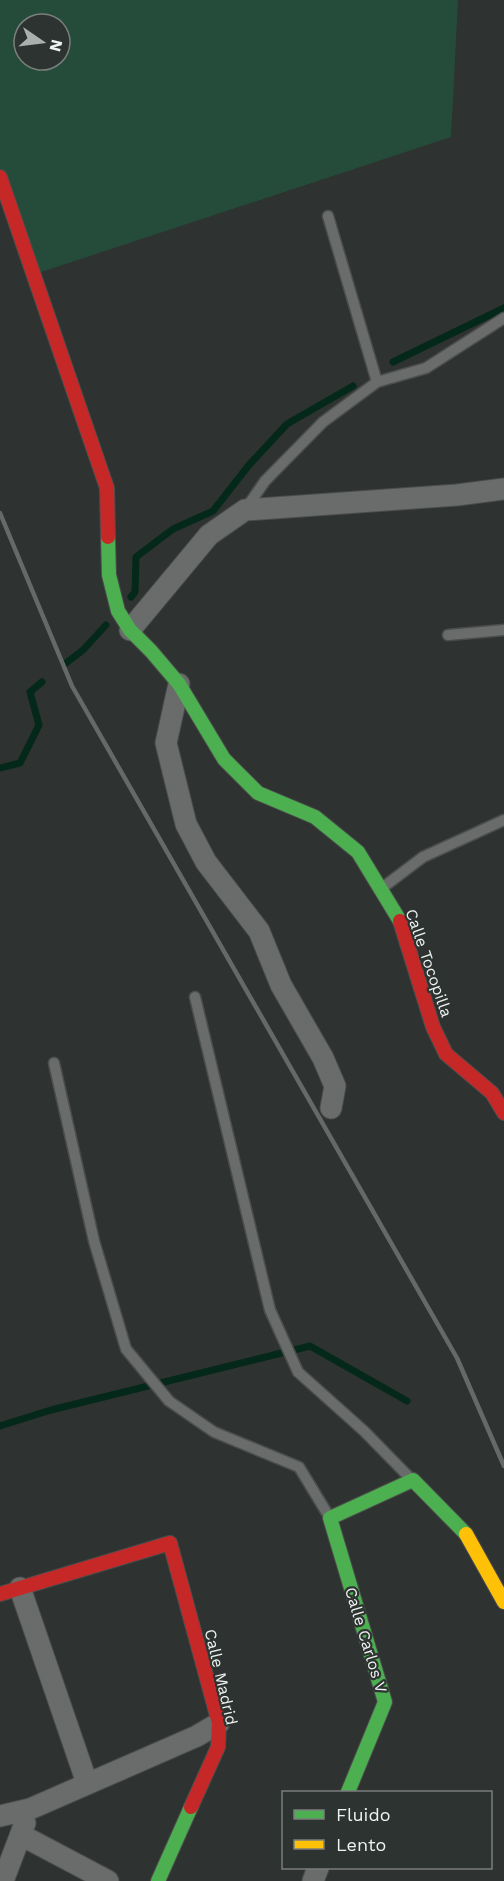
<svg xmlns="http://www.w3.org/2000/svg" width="504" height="1881" viewBox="0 0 504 1881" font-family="'Work Sans',sans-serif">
<rect width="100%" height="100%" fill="#2e3230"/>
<!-- green -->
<path fill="#254c3a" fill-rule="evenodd" d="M0 0H458L451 137 35 274 0 188ZM24 24H60V60H24Z"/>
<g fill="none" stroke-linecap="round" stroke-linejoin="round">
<!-- stream -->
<path stroke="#04291a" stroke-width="7" d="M393 362 504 308
M131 597 135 592 136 557 173 529 213 511 249 465 287 424 353 386
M66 663 83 650 106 625
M0 768 20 763 39 725 30 692 42 682
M0 1426 51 1410 310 1346 407 1401"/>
<!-- lane casing -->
<g stroke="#4b4d4c" stroke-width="13">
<path id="lane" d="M328 216 377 382
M245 510 265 481 323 422 377 382 426 368 504 318
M448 635 504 630
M382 888 423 857 504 820
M195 997 270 1310 298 1372 364 1431 410 1478
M54 1063 94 1241 126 1349 169 1401 214 1432 299 1467 330 1518"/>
</g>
<!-- street casing -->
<g stroke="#4b4d4c" stroke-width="23">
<path id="street" d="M130 630 209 535 245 510 457 495 504 489
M179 684 166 743 186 824 206 862 259 931 281 985 323 1058 335 1086 331 1108
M20 1588 87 1783
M0 1816 30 1809 197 1736 219 1723
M21 1835 108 1881
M3 1881 25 1823
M313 1881 318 1868"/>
</g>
<!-- fast casing -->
<g stroke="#4b4d4c" stroke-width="16">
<path id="fast" d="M108 537 109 575 118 611 130 630 151 651 179 684 224 759 258 793 315 817 358 852 400 921
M348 1792 385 1702 330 1518 413 1480 466 1534
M158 1881 191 1807"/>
</g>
<!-- slow casing -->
<g stroke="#4b4d4c" stroke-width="16">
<path id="slow" d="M466 1534 504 1602"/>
</g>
<!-- jam casing -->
<g stroke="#4b4d4c" stroke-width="16">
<path id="jam" d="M0 177 107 488 108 537
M400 921 433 1027 446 1054 492 1093 504 1113
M0 1594 170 1543 219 1723 218 1747 191 1807"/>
</g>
<!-- lane -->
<use href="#lane" stroke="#696c6a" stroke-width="10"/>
<!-- street -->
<use href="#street" stroke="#696c6a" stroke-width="21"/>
<!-- fast -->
<use href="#fast" stroke="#4caf50" stroke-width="14"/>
<!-- slow -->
<use href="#slow" stroke="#ffc107" stroke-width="14"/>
<!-- jam -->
<use href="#jam" stroke="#c62828" stroke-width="14"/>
<!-- rail -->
<path stroke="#676968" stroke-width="4.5" d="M0 513 72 686 457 1358 504 1466"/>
</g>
<g text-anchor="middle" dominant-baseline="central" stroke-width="4.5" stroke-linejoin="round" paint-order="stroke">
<!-- street labels -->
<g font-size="16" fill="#eef2f0" stroke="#2d3330">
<text transform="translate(429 963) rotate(71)">Calle Tocopilla</text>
<text transform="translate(366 1640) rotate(73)">Calle Carlos V</text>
<text transform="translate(221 1677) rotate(77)">Calle Madrid</text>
</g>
</g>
<!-- legend -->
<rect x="282" y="1791" width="210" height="78" fill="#2d3330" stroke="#7a7f7d" stroke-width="1.5"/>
<rect x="294" y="1810" width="30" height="9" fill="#4caf50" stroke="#7a7f7d" stroke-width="1.5"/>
<text x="336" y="1821" font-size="18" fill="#eef2f0">Fluido</text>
<rect x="294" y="1840" width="30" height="9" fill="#ffc107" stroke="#7a7f7d" stroke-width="1.5"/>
<text x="336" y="1851" font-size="18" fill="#eef2f0">Lento</text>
<!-- north arrow -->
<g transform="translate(42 42) rotate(104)"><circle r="28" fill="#2d3330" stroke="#7a7f7d" stroke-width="1.5"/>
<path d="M0-4.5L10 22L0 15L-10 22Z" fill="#abafad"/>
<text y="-9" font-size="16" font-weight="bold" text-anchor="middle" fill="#eef2f0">N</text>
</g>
</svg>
